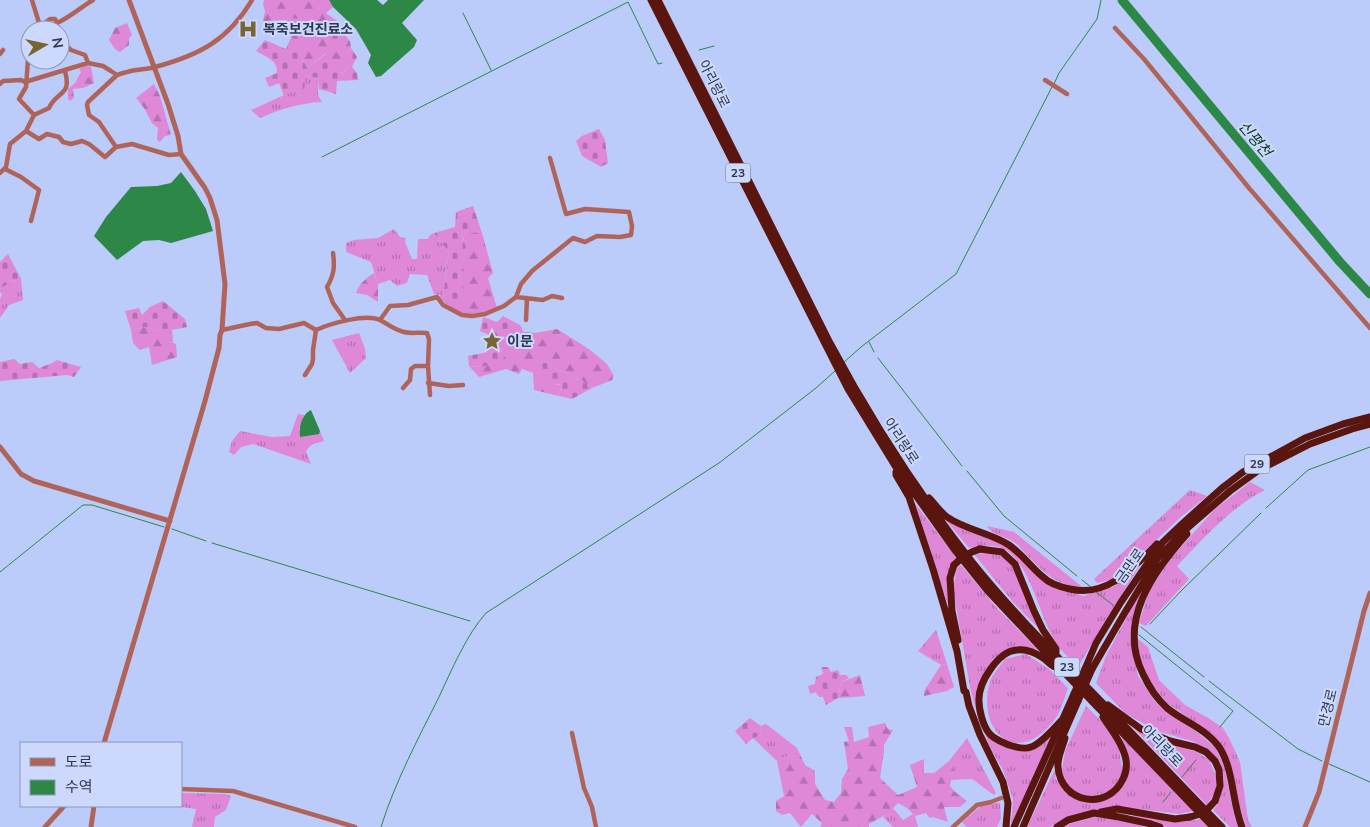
<svg xmlns="http://www.w3.org/2000/svg" width="1370" height="827" viewBox="0 0 1370 827" font-family="'Nunito Sans','Noto Sans KR',sans-serif">
<defs>
<pattern id="grass-tufts" width="24" height="20" patternUnits="userSpaceOnUse" patternTransform="scale(1.25)"><rect width="24" height="20" fill="#de88d7"/><path d="M3 7l-1-3M5 7V3M7 7l1-3M15 17l-1-3M17 17v-4M19 17l1-3" fill="none" stroke="#b470b1"/></pattern>
<pattern id="forest-firs" width="22" height="20" patternUnits="userSpaceOnUse" patternTransform="scale(1.25)"><rect width="22" height="20" fill="#de88d7"/><path d="M5 1l3.5 6h-7zM16 11l3.5 6h-7z" fill="#b470b1"/></pattern>
<pattern id="cemetery-stones" width="16" height="16" patternUnits="userSpaceOnUse" patternTransform="scale(1.25)"><rect width="16" height="16" fill="#de88d7"/><path d="M2 7V4a2 2 0 0 1 4 0v3zM10 15v-3a2 2 0 0 1 4 0v3z" fill="#b470b1"/></pattern>
</defs>
<rect width="100%" height="100%" fill="#bbccfb"/>
<!-- grass -->
<path fill="url(#grass-tufts)" d="M304 76 319 78 318 95 322 102C299 103 281 109 260 118L251 110 295 90 303 98Z
M394 229 400 237 406 238 405 242 412 259H417L418 239H428L430 235 434 233 449 252 443 296 434 294 427 275 410 274 407 283 397 286 390 280 378 284 371 262 346 252V243L354 240 378 238Z
M21 279 23 300 9 305 0 318V299L2 294 0 292V289L12 281Z
M359 333 365 349 366 358 350 373 332 340Z
M298 414 304 415 299 430 319 434 320 431 324 441C316 443 309 444 306 452L311 464 253 444 241 447 234 455 229 452 232 441 240 431 272 437 290 436Z
M1250 482 1265 490C1232 506 1202 540 1177 566L1189 579 1146 626 1139 623 1149 591 1172 557 1214 510Z
M1190 490 1207 496 1182 516 1124 570 1113 579 1097 583 1094 579Z
M915 503 957 559 948 575 950 611Z
M945 519 965 530 1005 545 1050 585 1083 596 1113 587 1140 566 1116 603 1078 667C1071 659 1060 651 1055 641 1039 615 1033 574 1010 553 999 544 982 545 969 548Z
M987 526 1014 532 1081 586C1058 587 1043 572 1028 556 1023 551 1019 545 1014 542 1005 536 992 535 987 526Z
M987 553 1003 556 1013 566 1041 631 1012 601 974 554Z
M961 565 997 608 1038 650 1014 647 994 658 978 688 977 704 993 741 1014 750H1028L1054 733 1011 825 1013 799 1003 770 991 749 978 718 970 687 953 588 957 568Z
M1141 590 1130 636 1138 676 1157 704 1198 733 1215 747 1224 765 1235 819 1238 827H1230L1213 810 1217 805 1223 787 1222 773 1195 742 1157 731 1125 713 1096 683 1106 656Z
M936 630 947 664 941 665 918 651Z
M1137 638 1148 647 1159 680 1185 705 1208 718 1223 728 1229 738 1240 762 1248 820 1252 827H1246L1238 801 1233 771 1222 745 1212 734 1167 703 1151 683 1140 657Z
M1026 654 1049 669 1068 688C1064 700 1060 714 1052 723 1014 768 976 729 990 681 993 674 1000 666 1005 659Z
M1086 706 1104 724 1119 748 1123 775 1110 791 1091 797 1075 792 1065 781 1062 770 1065 751Z
M766 724 797 748 798 750 777 761 753 738 762 735 761 726Z
M1131 725 1162 742 1197 752 1209 760 1216 776V790L1207 805Z
M1121 736 1193 811 1179 814 1148 810 1112 807 1073 815 1050 827H1027L1059 761 1055 778 1065 791 1078 800 1099 801 1112 797 1125 784 1130 761Z
M967 738 996 793 994 795 972 779 951 780 954 765 949 761Z
M181 793 225 794 231 796 226 810 215 817 214 827H192L196 809 175 806H181Z
M997 803H1000L1001 818 997 827H967L962 822 981 806Z
M893 808 903 820 913 814 915 816 918 827H893L883 817Z
M1123 810 1181 822 1200 819 1208 827H1167L1136 817Z
M1094 817 1124 820 1145 827H1063L1069 824Z"/>
<!-- forest -->
<path fill="url(#forest-firs)" d="M264 0H329L333 7 326 13 337 21 336 24 326 25 341 41H350L351 48 348 53V66L343 74 331 67 326 53 307 68 302 58V37L308 29 297 18 286 20 263 21 265 11 263 5Z
M127 23 132 35 129 38V45L120 52 115 49 109 40 115 28Z
M88 65 91 67 94 83 83 88 73 89 74 98 70 101 68 99V89L75 83 81 72 79 70 81 68Z
M154 84 160 96 171 135 165 136 160 142 157 139 158 128 152 123 144 108 136 98Z
M462 233H482L493 273 488 278 497 308C483 313 469 317 455 310L464 289 460 278 466 247Z
M374 273 378 284V302L367 295 356 293C359 284 366 278 374 273Z
M146 327 161 332 167 341 176 344 177 357 152 365 149 347 140 350 133 343 131 330Z
M522 328 523 332 535 333 557 329 589 349 607 364 614 376 612 380 592 388 580 379 571 381V375L556 369 544 362 548 379 558 385 562 384 559 396 534 390 533 373 522 369 519 374 506 369 479 377 469 366 483 367 503 358 502 349 486 353 494 337 510 339 515 333Z
M947 664 954 687 947 691 924 696V691L941 665Z
M860 675 865 696 838 698 841 682Z
M885 723 888 729 893 730 884 745V752L880 778 898 795 917 787 910 765 924 759V773H934L949 761 954 765 950 786 954 791 967 801 960 807H944L948 822 933 817 930 818 926 813 915 816 907 808 898 803 887 814 869 824V827H820L822 823 812 814 801 827 790 813 782 815 776 811V801L784 796 777 761 798 750 805 765 815 771V784L825 800 834 802 841 793 842 779 848 769 844 742 849 741 844 727H852L854 742 869 737 868 727Z"/>
<!-- cemetery -->
<path fill="url(#cemetery-stones)" d="M297 18 308 29 302 37V58L307 68 327 53 331 67 343 74 348 67V53L351 48 357 57 352 67 357 73 358 80 337 81 336 94 319 89V78L305 76 304 99 295 90 284 96 279 83 269 87 265 78 277 73C278 60 266 57 256 51L265 40 286 49 294 30 286 20Z
M336 24 350 41H341L336 45 330 40 320 38 326 25Z
M599 129 605 140 608 163 601 167 582 156 576 141 582 136Z
M473 206 482 233 462 234 466 247 460 278 464 289 465 298 458 308 455 310 444 302 438 296H443L449 252 434 233 455 227 456 212Z
M8 254 21 279 12 281 0 289V262Z
M163 301 185 319 187 327 172 330 173 343 167 341H160L161 332 146 327 131 330 125 311 139 308 142 315 150 307Z
M503 316 520 325 522 328 515 333 510 339 494 337 480 331 483 317 497 322Z
M503 349 504 358 483 367 469 366 468 356Z
M14 359 20 364 32 362 39 368 52 363 57 360 81 367 74 377 67 375 0 381V362Z
M544 362 556 369 571 375V381L580 379 592 388 572 399 559 396 562 384 550 385 548 379H542L538 370Z
M821 667H828L831 672 838 670 840 675H846L849 678 841 682 838 698 826 705 823 697H819L816 692 810 694 808 686 815 684 816 677 823 674Z
M750 718 761 726 762 735 753 738 746 744 735 731Z"/>
<!-- water -->
<path fill="#2d8747" d="M329 0H377L383 5 388 0H424L402 23 417 40 414 47 381 76 376 77 368 63 371 55 356 29 333 7Z
M181 172 195 191 206 209 213 231 171 243 159 240 143 241 117 260 94 236 106 217 131 187 157 186 171 183Z
M311 410 320 431 319 434 300 437C299 427 301 415 311 410Z"/>
<g fill="none" stroke-linecap="round" stroke-linejoin="round">
<!-- stream -->
<path stroke="#2d8747" stroke-width="1" d="M463 13 491 70
M699 50 714 46
M1054 84 1059 73 1097 19 1101 0
M322 157 628 2 658 64 662 63
M869 342 874 352
M878 358 962 466
M843 363 861 347 956 274 1052 87
M967 471 1004 516 1077 576
M1266 508 1308 470 1370 447
M172 529 206 541
M212 543 470 621
M0 572 83 505H92L164 527
M1082 580 1091 587
M1096 592 1113 605
M1150 624 1181 591 1261 513
M1141 627 1204 677
M1139 635 1233 711 1220 727
M1209 681 1298 749 1322 761
M1329 764 1370 782
M1182 777 1196 760
M1163 802 1171 792
M381 827C395 782 418 739 439 697 451 671 467 634 486 613L719 463 816 388 835 371"/>
<!-- river -->
<path stroke="#2d8747" stroke-width="9" d="M1122 0 1340 262 1370 294"/>
<!-- minor -->
<path stroke="#b06459" stroke-width="4.5" d="M32 0 40 26
M57 23C70 17 81 7 93 0
M1115 28 1144 59 1249 188 1370 328
M36 30 50 19H55L57 23 58 30
M60 40 71 50 85 55 88 63
M30 50 28 59 26 87 19 99 34 115
M0 54 3 50
M1045 80 1067 94
M0 84 3 81 21 80 25 82 88 63 103 66 111 71 117 75C123 73 130 71 136 70 142 69 149 69 155 67 200 55 228 40 252 0
M26 131 34 115 49 108C57 90 72 97 65 71
M116 147 99 122 89 115 87 105 88 102 117 75
M5 169 21 177 39 190 31 221
M0 173 6 167 10 144 26 131 39 139 47 134 59 137 63 142 71 144 82 141 89 144 105 157 116 147 132 144 169 155 181 154
M333 253C335 267 334 275 327 287L333 303 345 320
M516 297 543 300 552 296 562 298
M380 320 390 306 408 305 437 297 443 305 462 315 472 316 485 314 504 306 516 297 521 284 532 271 573 238 585 242 597 236 620 237 631 235 632 226 629 212 585 209 566 214 550 158
M526 320 527 298
M222 330 250 324 257 323 266 328 279 329 304 323 316 330C329 324 366 313 380 320 388 324 394 330 404 332 411 334 419 332 427 333L429 339 428 366 430 395
M305 375 312 364 313 359V350L316 330
M428 383 449 386 463 385
M403 388 410 380 411 369 415 366H428
M572 733 584 788 592 807 596 827
M181 789 233 791 355 827
M953 827 977 805 991 802 1001 798"/>
<!-- tertiary -->
<path stroke="#b06459" stroke-width="5" d="M0 447 21 474 34 481 170 521
M104 743 205 401 219 348 220 335 222 330 225 284 217 220 210 198 205 188 181 154 178 136 168 104 129 0
M45 827 64 806
M91 827 94 806
M1305 827 1319 792 1364 611 1370 593"/>
<!-- trunk -->
<path stroke="#5a150e" stroke-width="7" d="M651 0 848 389 897 469 954 549 987 590 1060 668 1213 827
M658 0 830 343C871 420 918 493 972 562 1008 607 1048 647 1088 688 1133 734 1177 781 1222 827
M896 472V475L909 497 933 569 957 651 964 691 966 692 969 706 980 735 1003 782 1008 803 1006 827
M929 498C935 504 940 512 947 517 966 530 991 533 1009 545 1022 554 1031 567 1043 577 1050 584 1060 587 1070 589 1107 598 1133 568 1157 544
M1186 532 1187 534C1153 572 1117 621 1143 674 1149 687 1156 698 1167 708 1184 722 1209 730 1221 750 1234 773 1232 802 1242 827
M980 549 1002 552 1015 564 1034 611 1043 630 1056 649V654
M954 565 950 578 952 611 958 640
M1058 668C1051 667 1048 661 1043 658 1036 653 1026 649 1017 650 998 651 978 683 979 701 979 710 983 726 989 733 993 739 1002 742 1009 745 1015 747 1024 750 1031 747 1041 744 1055 727 1062 720
M1085 669 1096 643 1121 602 1156 551 1163 542 1183 523 1222 488 1243 472 1305 438 1343 424 1370 417
M1092 669 1124 614 1158 558 1185 530 1230 491 1259 470 1310 444 1352 429 1370 424
M1108 705 1141 729 1170 741 1195 747 1206 752 1215 761 1219 770 1220 786 1215 801
M1062 735 1065 738C1063 746 1057 758 1058 767 1061 804 1108 811 1123 779 1126 773 1127 767 1126 760 1123 744 1112 731 1103 717
M1101 812 1117 809 1175 819 1190 817
M1014 827 1074 694
M1023 827 1078 701
M1057 827 1068 820 1094 813 1119 817 1151 824 1160 827"/>
<!-- trunk-bridge -->
<path stroke="#5a150e" stroke-width="7" d="M954 565C962 557 969 552 980 549
M1074 694 1085 669
M1078 701 1092 669
M1190 817 1204 813 1215 801"/>
</g>
<!-- icons -->
<defs>
<g id="hospital-bare" transform="scale(1.5)"><path d="M-5-5h3v3.5h4V-5h3V5h-3V1.5h-4V5h-3Z" fill="#776533" stroke="#ccd9fd" stroke-width="2.5" paint-order="stroke"/></g>
<g id="sight-bare" transform="scale(1.5)"><path d="M0-6L1.8-2.2L6-1.7L2.9 1.2L3.7 5.4L0 3.3L-3.7 5.4L-2.9 1.2L-6-1.7L-1.8-2.2Z" fill="#776533" stroke="#ccd9fd" stroke-width="2.5" paint-order="stroke"/></g>
</defs>
<g fill-rule="evenodd">
<use href="#hospital-bare" x="248" y="29"/>
<use href="#sight-bare" x="492" y="341"/>
</g>
<g text-anchor="middle" dominant-baseline="central" stroke-width="4" stroke-linejoin="round" paint-order="stroke">
<!-- shield labels -->
<g fill="#ccd9fd" stroke="#5e6882" stroke-width="1">
<rect x="725.5" y="163.5" width="25" height="19" rx="4"/>
<rect x="1244.5" y="454.5" width="25" height="19" rx="4"/>
<rect x="1054.5" y="657.5" width="25" height="19" rx="4"/>
</g>
<g font-size="12" font-weight="bold" fill="#2f374e">
<text x="738" y="173">23</text>
<text x="1257" y="464">29</text>
<text x="1067" y="667">23</text>
</g>
<!-- poi labels -->
<g font-size="14" font-weight="bold" fill="#2f374e" stroke="#ccd9fd" text-anchor="start">
<text x="263" y="29">복죽보건진료소</text>
<text x="507" y="341">이문</text>
</g>
<!-- street labels -->
<g font-size="14" fill="#2f374e" stroke="#ccd9fd">
<text transform="translate(714 84) rotate(63)">아리랑로</text>
<text transform="translate(901 441) rotate(57)">아리랑로</text>
<text transform="translate(1130 566) rotate(-55)">금만로</text>
<text transform="translate(1328 708) rotate(-76)">만경로</text>
<text transform="translate(1162 746) rotate(46)">아리랑로</text>
</g>
<!-- water labels -->
<g font-size="15" font-style="italic" fill="#033514" stroke="#ccd9fd">
<text transform="translate(1255 139) rotate(50)">신평천</text>
</g>
</g>
<!-- legend -->
<rect x="20" y="742" width="162" height="65" fill="#ccd9fd" stroke="#8d98b7"/>
<rect x="30" y="758" width="25" height="8" fill="#b06459" stroke="#8d98b7"/>
<text x="65" y="767" font-size="15" fill="#2f374e">도로</text>
<rect x="30" y="780" width="25" height="15" fill="#2d8747" stroke="#8d98b7"/>
<text x="65" y="792" font-size="15" fill="#2f374e">수역</text>
<!-- north arrow -->
<g transform="translate(45 45) rotate(81)"><circle r="24" fill="#ccd9fd" stroke="#8d98b7"/>
<path d="M0-4L9 19L0 12L-9 19Z" fill="#776533"/>
<text y="-8" font-size="14" font-weight="bold" text-anchor="middle" fill="#2f374e">N</text>
</g>
</svg>
